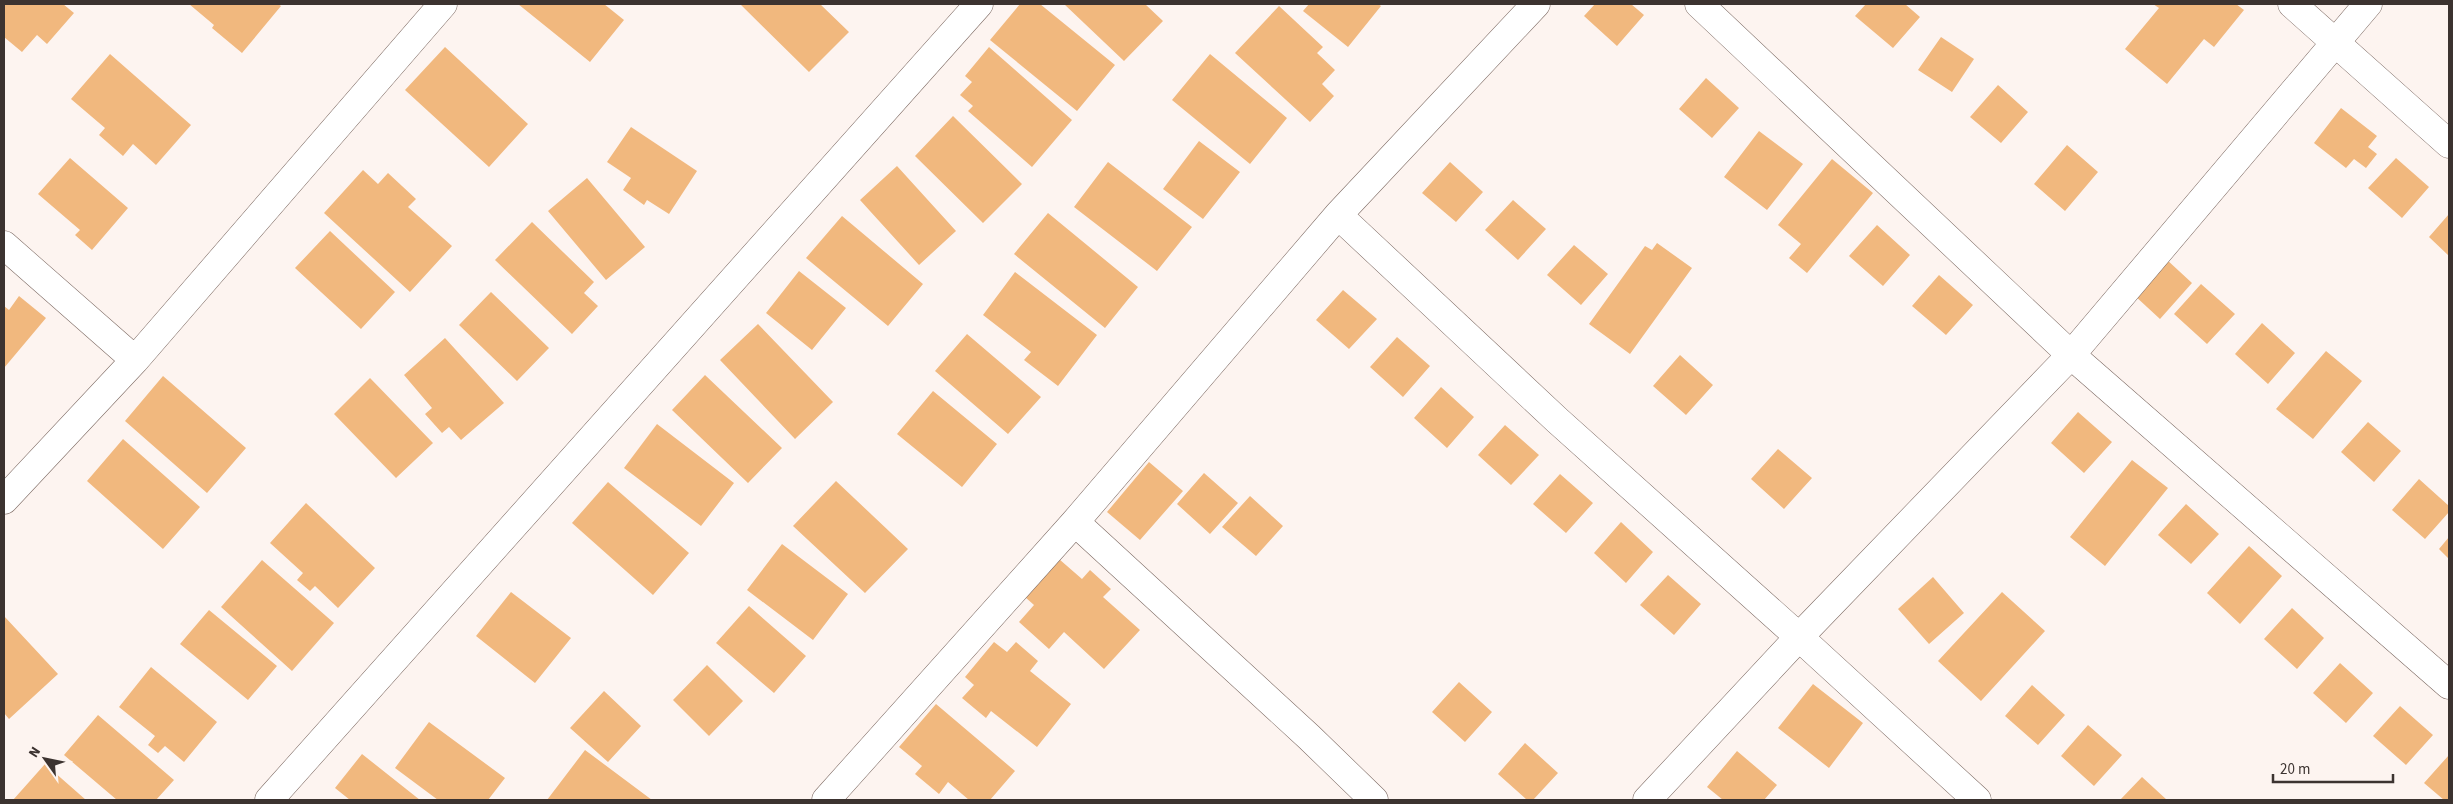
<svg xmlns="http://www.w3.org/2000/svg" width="2453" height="804" viewBox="0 0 2453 804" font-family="'Source Sans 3',sans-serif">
<rect width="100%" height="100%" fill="#fdf4f0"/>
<!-- building -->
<path fill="#f1b87e" d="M4 4H63L74 13 47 44 37 35 22 52 4 37Z
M189 4H278L281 6 242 53 212 28 214 25Z
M518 4H604L624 20 590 62Z
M740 4H820L849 32 809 72Z
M1020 4H1040L1115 65 1077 111 990 40Z
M1064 4H1145L1163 21 1124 61Z
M1309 4H1378L1381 6 1348 47 1303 11Z
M1595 4H1631L1644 15 1617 46 1584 16Z
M1866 4H1905L1920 17 1893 48 1855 16Z
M2153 4H2236L2244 10 2214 47 2204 39 2167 84 2125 49 2159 8Z
M1279 6 1323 47 1317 53 1335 70 1322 84 1334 96 1310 122 1235 53Z
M1941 37 1974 59 1952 92 1918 70Z
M445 47 528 124 489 167 405 90Z
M989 47 1072 120 1032 167 968 111 973 106 960 95 972 82 965 76Z
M110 54 191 125 156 165 133 144 123 156 99 135 105 128 71 99Z
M1210 54 1287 118 1250 164 1172 100Z
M1706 78 1739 108 1712 138 1679 109Z
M1998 85 2028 112 2001 143 1970 117Z
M2341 108 2377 136 2368 147 2377 154 2366 168 2354 159 2346 168 2314 143Z
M953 116 1022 184 983 223 915 156Z
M631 127 697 171 669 214 647 200 644 205 623 190 631 178 607 162Z
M1759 131 1803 164 1767 210 1724 177Z
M1199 141 1240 172 1203 219 1163 189Z
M2067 145 2098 172 2065 211 2034 184Z
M70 158 128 208 92 250 75 235 80 230 38 194Z
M2396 158 2429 187 2402 218 2368 188Z
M1832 159 1873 193 1807 273 1789 258 1801 244 1778 225Z
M1108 162 1192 227 1157 271 1074 207Z
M1450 162 1483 192 1456 222 1422 193Z
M897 166 956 231 919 265 860 200Z
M363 170 378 184 388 173 416 199 408 207 452 246 410 292 324 213Z
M587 178 645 247 606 280 548 211Z
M1513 200 1546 229 1518 260 1485 230Z
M1048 213 1138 287 1105 328 1014 254Z
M2449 214V256L2429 237Z
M842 216 923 284 888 326 806 258Z
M532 222 594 282 584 293 598 306 572 334 495 260Z
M1877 225 1910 255 1883 286 1849 256Z
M330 231 395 292 361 329 295 268Z
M1657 243 1692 268 1630 354 1589 324 1645 246 1652 250Z
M1574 245 1608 274 1581 305 1547 275Z
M2166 259 2192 283 2160 319 2134 295Z
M799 271 846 308 812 350 766 313Z
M1015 272 1097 335 1058 386 1024 360 1031 352 983 315Z
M1939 275 1973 305 1946 335 1912 306Z
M2201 284 2235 314 2207 344 2174 314Z
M1343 290 1377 319 1349 349 1316 320Z
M491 292 549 348 517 381 459 325Z
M19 296 46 318 4 368V306L9 310Z
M2262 323 2295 353 2268 384 2235 354Z
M758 324 833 402 795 439 720 360Z
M967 334 1041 397 1008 434 935 371Z
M1397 337 1430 366 1403 397 1370 367Z
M445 338 504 403 461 440 449 427 442 433 425 414 432 408 404 375Z
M2326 351 2362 381 2313 439 2276 409Z
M1680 355 1713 385 1686 415 1653 386Z
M705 375 782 448 748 483 672 410Z
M163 376 246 448 207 493 125 421Z
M370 378 433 443 396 478 334 414Z
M1441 387 1474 417 1447 448 1414 418Z
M933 391 997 444 962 487 897 434Z
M2078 412 2112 442 2084 473 2051 443Z
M2368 422 2401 451 2374 482 2341 452Z
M657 424 734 483 701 526 624 468Z
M1505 425 1539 455 1511 485 1478 455Z
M123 439 200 507 163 549 87 481Z
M1778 449 1812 478 1784 509 1751 479Z
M2132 460 2168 488 2105 566 2070 537Z
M1149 462 1183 491 1140 540 1107 512Z
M1204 473 1238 503 1210 534 1177 504Z
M1560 474 1593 503 1566 533 1533 504Z
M2419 479 2449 506V512L2425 539 2392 510Z
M836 481 908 549 865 593 793 526Z
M608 482 689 553 653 595 572 523Z
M1250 496 1283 526 1256 556 1222 527Z
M306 503 375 568 338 608 315 586 310 591 297 580 303 573 270 543Z
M2186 504 2219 534 2191 564 2158 535Z
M1621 522 1653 552 1626 583 1594 553Z
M2449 537V559L2439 549Z
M782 544 848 594 813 640 747 590Z
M2249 546 2282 576 2240 624 2207 593Z
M1059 559 1082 579 1090 570 1111 589 1103 597 1140 630 1104 669 1064 632 1049 649 1019 622 1034 605 1025 597Z
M262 560 334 623 292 671 221 607Z
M1668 575 1701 604 1674 635 1640 605Z
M1933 577 1964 613 1929 644 1898 609Z
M511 592 571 638 535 683 476 636Z
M2002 592 2045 631 1981 701 1938 661Z
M749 606 806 656 774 693 716 643Z
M2292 608 2324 638 2297 669 2264 639Z
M209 610 277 666 248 700 180 644Z
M4 616 58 674 9 719 4 713Z
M994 642 1007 652 1016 642 1038 661 1030 671 1071 704 1037 747 991 711 986 718 962 698 974 685 965 677Z
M2340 663 2373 693 2346 723 2313 693Z
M707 665 743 701 709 736 673 700Z
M151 667 217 722 184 762 165 746 158 753 148 745 155 736 119 707Z
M1459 682 1492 712 1465 742 1432 712Z
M1813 684 1863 723 1829 768 1778 728Z
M2032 685 2065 715 2038 745 2005 716Z
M604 691 641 726 608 762 570 728Z
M936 704 1015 771 990 800H969L948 782 939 794 915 774 922 766 899 747Z
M2400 706 2433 735 2406 765 2373 736Z
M98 715 174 780 156 800H117L64 755Z
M429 722 505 778 488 800H438L395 768Z
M2088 725 2122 755 2094 786 2061 756Z
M1525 743 1558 773 1533 800H1527L1498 774Z
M585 750 652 800H547Z
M1737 751 1777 785 1764 800H1723L1707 787Z
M362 754 420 800H350L335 788Z
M2449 755V800H2444L2424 783Z
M45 764 86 800H13Z
M2142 777 2167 800H2120Z"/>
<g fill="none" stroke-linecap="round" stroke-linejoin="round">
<!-- minor casing -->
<g stroke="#7c6962" stroke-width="29">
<path id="minor" d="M1699 4 2071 355 2449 685
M2292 4 2449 144
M1338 215 1557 420 1799 637 1977 800
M4 245 135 360
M4 500 135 360 443 4
M1075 522 1309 737 1374 800
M269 800 979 4
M826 800 1075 522 1338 215 1536 4
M1647 800 1799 637 2071 355 2368 4"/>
</g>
<!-- minor -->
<use href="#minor" stroke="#fff" stroke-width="28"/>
</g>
<!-- border -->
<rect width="2453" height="804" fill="none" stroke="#3c3330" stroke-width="10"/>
<!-- north arrow -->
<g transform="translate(45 759) rotate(303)" stroke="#fdf4f0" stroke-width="4" paint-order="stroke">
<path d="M0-4L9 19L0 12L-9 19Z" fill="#3c3330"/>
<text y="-8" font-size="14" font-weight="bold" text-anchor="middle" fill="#3c3330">N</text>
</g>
<!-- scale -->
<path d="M2273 774v8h120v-8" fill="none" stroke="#3c3330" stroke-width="2.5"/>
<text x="2280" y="774" font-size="15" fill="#3c3330" stroke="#fdf4f0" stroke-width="4" paint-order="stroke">20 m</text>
</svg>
